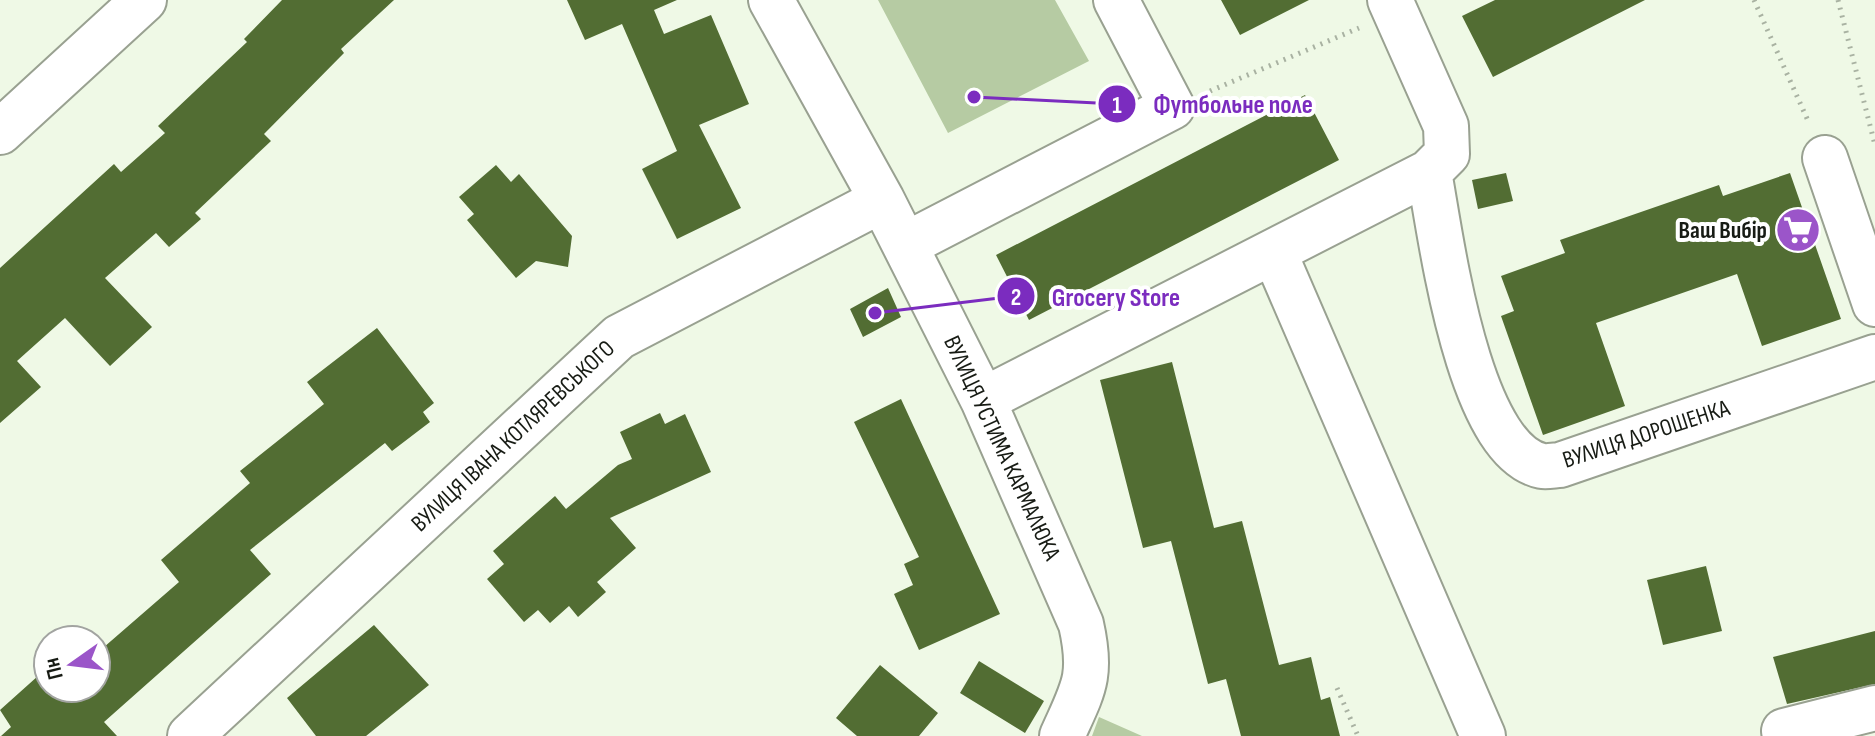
<svg xmlns="http://www.w3.org/2000/svg" width="1875" height="736" viewBox="0 0 1875 736" font-family="'Sofia Sans Condensed',sans-serif">
<rect width="100%" height="100%" fill="#eff9e6"/>
<!-- green -->
<path fill="#b6cba3" d="M878 0H1055L1089 61 948 133Z
M1099 717 1142 736H1092Z"/>
<!-- building -->
<path fill="#526d33" d="M282 0H394L341 49 344 53 264 134 271 141 195 213 201 219 169 247 156 233 105 278 152 327 110 366 65 318 17 361 41 387 0 423V268L114 164 121 172 165 133 158 126 247 42 244 39Z
M567 0H677L654 10 664 34 711 15 749 104 699 125 741 208 677 239 642 169 677 151 622 24 585 40Z
M1221 0H1309L1240 35Z
M1495 0H1645L1493 77 1462 16Z
M1305 95 1339 160 1029 320 996 255Z
M496 165 511 182 519 174 572 236 568 267 536 261 516 278 467 220 474 214 459 197Z
M1506 173 1513 201 1478 209 1472 180Z
M1790 173 1841 319 1762 346 1737 274 1596 323 1625 406 1543 435 1501 316 1514 311 1501 276 1565 253 1560 240 1719 185 1723 196Z
M888 288 901 317 863 337 850 309Z
M377 328 434 403 423 412 430 422 392 451 385 443 250 550 271 574 104 722 117 736H1L11 727 0 710 48 667V695L57 688H96V654L179 582 161 560 250 483 240 471 324 404 307 382Z
M1172 362 1214 528 1242 521 1279 665 1311 657 1321 700 1330 697 1340 736H1241L1226 679 1208 684 1171 541 1143 548 1100 380Z
M901 399 1000 614 919 650 894 594 913 585 904 564 919 557 854 422Z
M660 413 665 424 685 414 711 472 610 518 636 548 597 582 606 592 578 617 569 606 550 623 538 610 524 622 487 579 504 564 493 551 555 496 566 509 618 465 632 459 620 432Z
M1706 566 1722 631 1663 645 1647 580Z
M374 625 429 685 366 736H316L287 698Z
M1875 631V684L1787 704 1773 657Z
M979 661 1044 701 1025 733 960 693Z
M880 665 938 713 919 736H857L836 718Z"/>
<g fill="none" stroke-linecap="round" stroke-linejoin="round">
<!-- minor casing -->
<g stroke="#99a191" stroke-width="48">
<path id="minor" d="M771 0 882 200 983 400 1081 624C1093 677 1083 689 1062 736
M0 132 144 0
M1825 158 1875 304
M1429 172C1441 236 1467 450 1542 466 1547 467 1555 465 1560 465L1875 357
M905 245 1172 107 1116 0
M1274 252 1483 736
M983 400 1429 172 1447 154 1446 126 1390 0
M1784 731 1875 708
M190 736 619 337 882 200"/>
</g>
<!-- path -->
<path stroke="#a9b2a2" stroke-width="5" stroke-dasharray="2 6" stroke-linecap="butt" d="M1754 0 1809 123
M1838 0 1875 145
M1210 91 1359 28
M1337 688 1358 736"/>
<!-- minor -->
<use href="#minor" stroke="#fff" stroke-width="44"/>
</g>
<!-- icons -->
<defs>
<g id="supermarket-disc" transform="scale(2.3)"><circle r="9.5" fill="#9b55c9" stroke="#fff"/><path d="M-6-5.5h2.5l.6 2H6L4.5 2H-2.5L-4.4-4H-6ZM-1.5 3.2a1.3 1.3 0 1 0 .1 0ZM3 3.2a1.3 1.3 0 1 0 .1 0Z" fill="#fff"/></g>
</defs>
<g fill-rule="evenodd">
<use href="#supermarket-disc" x="1798" y="230"/>
</g>
<g text-anchor="middle" dominant-baseline="central" stroke-width="8" stroke-linejoin="round" paint-order="stroke">
<!-- poi labels -->
<g font-size="24" font-weight="bold" fill="#171b14" stroke="#fff" text-anchor="end">
<text x="1767" y="230">Ваш Вибір</text>
</g>
<!-- street labels -->
<g font-size="24" fill="#171b14" stroke="#fff">
<text transform="translate(1646 434) rotate(-18)">ВУЛИЦЯ ДОРОШЕНКА</text>
<text transform="translate(513 436) rotate(-43)">ВУЛИЦЯ ІВАНА КОТЛЯРЕВСЬКОГО</text>
<text transform="translate(1002 448) rotate(65)">ВУЛИЦЯ УСТИМА КАРМАЛЮКА</text>
</g>
</g>
<!-- callouts -->
<path fill="none" stroke="#7b2cbf" stroke-width="3" d="M974 97L1117 104M875 313L1016 296"/>
<g fill="#7b2cbf" stroke="#fff" stroke-width="3">
<circle cx="974" cy="97" r="8"/>
<circle cx="875" cy="313" r="8"/>
<circle cx="1117" cy="104" r="20"/>
<circle cx="1016" cy="296" r="20"/>
</g>
<g font-size="24" text-anchor="middle" font-weight="bold" fill="#fff">
<text x="1117" y="113">1</text>
<text x="1016" y="305">2</text>
</g>
<g font-size="26" text-anchor="middle" font-weight="bold" fill="#7b2cbf" stroke="#fff" stroke-width="8" stroke-linejoin="round" paint-order="stroke">
<text x="1233" y="113">Футбольне поле</text>
<text x="1116" y="306">Grocery Store</text>
</g>
<!-- north arrow -->
<g transform="translate(72 664) rotate(256)"><circle r="38" fill="#ffffff" stroke="#a2a4a1" stroke-width="2"/>
<path d="M0-6L14 30L0 20L-14 30Z" fill="#9b55c9"/>
<text y="-12" font-size="22" font-weight="bold" text-anchor="middle" fill="#171b14">Пн</text>
</g>
</svg>
